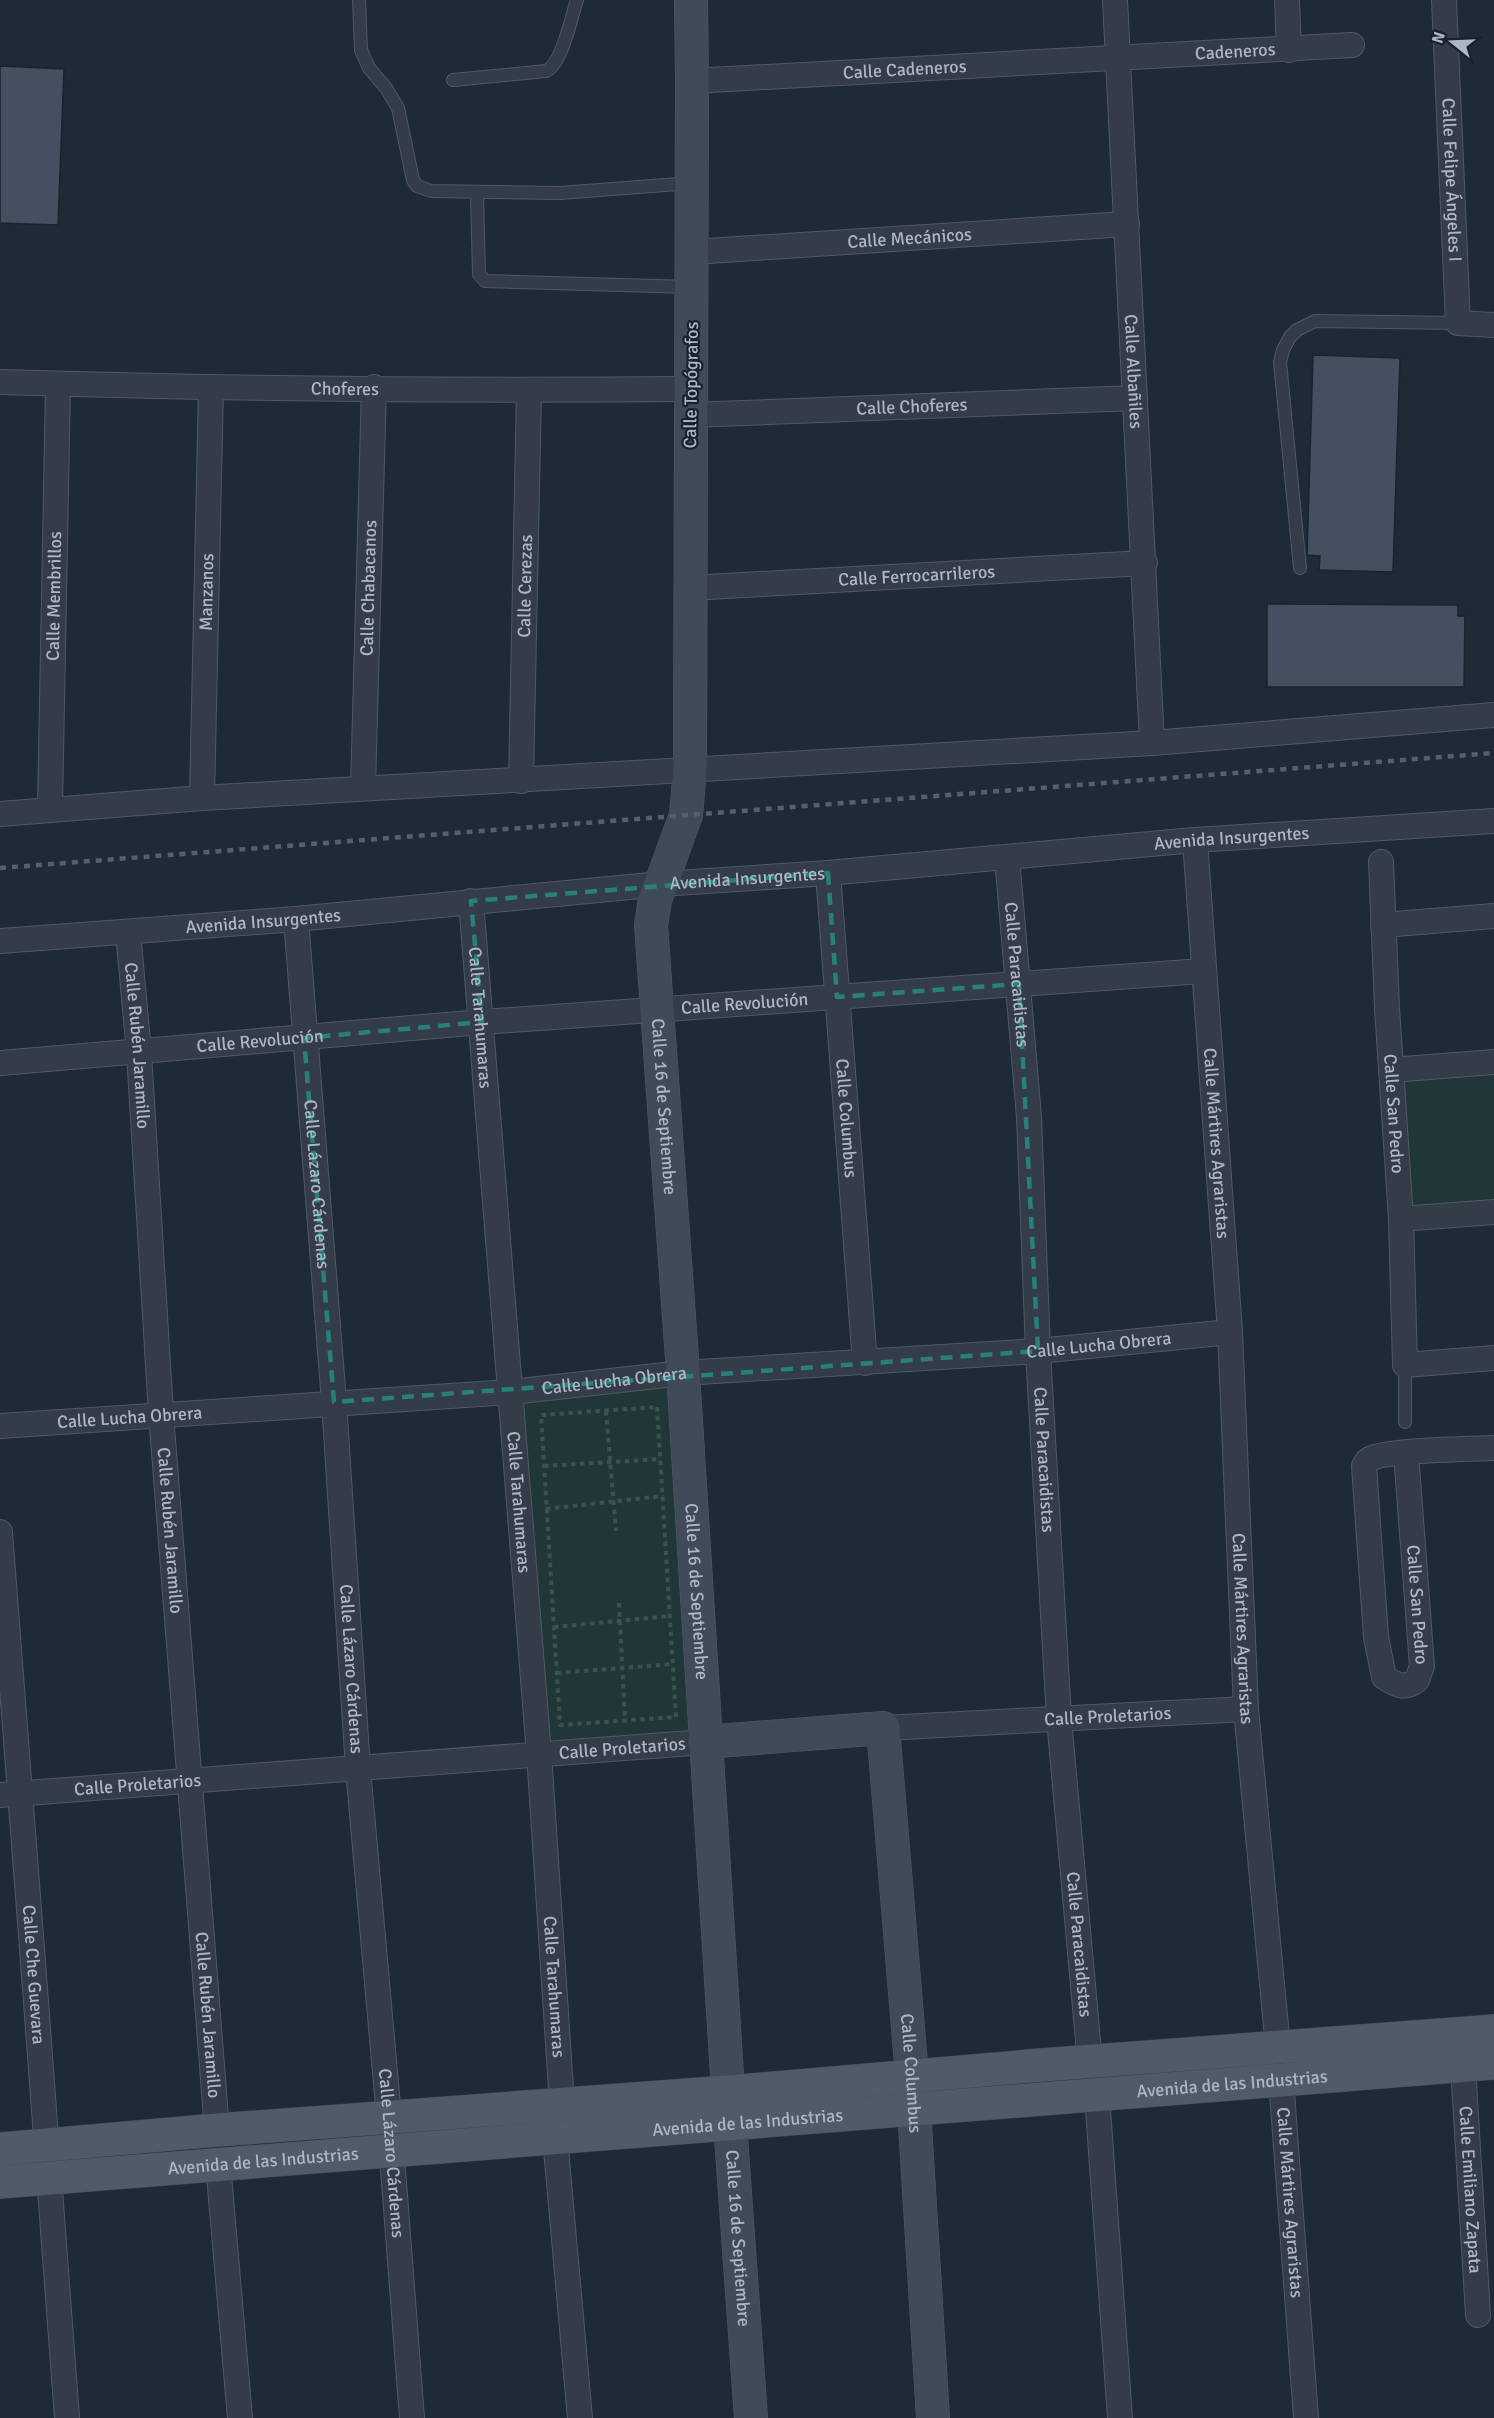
<svg xmlns="http://www.w3.org/2000/svg" width="1494" height="2418" viewBox="0 0 1494 2418" font-family="Signika,sans-serif">
<rect width="100%" height="100%" fill="#1f2a37"/>
<!-- green -->
<path fill="#213638" d="M1494 1062V1212L1401 1219 1391 1070Z
M683 1373 705 1742 539 1754 511 1392Z"/>
<!-- building -->
<path fill="#42505f" stroke="#1a232e" stroke-width="1.5" d="M0 66 64 69 58 225 0 223Z
M1313 355 1400 358 1393 572 1319 570 1320 556 1307 555Z
M1267 604 1458 605V616H1465L1464 687H1267Z"/>
<g fill="none" stroke-linecap="round" stroke-linejoin="round">
<!-- lane casing -->
<g stroke="#505a65" stroke-width="14">
<path id="lane" d="M359 0 361 50 369 68 386 88 398 108 413 180 417 186 431 191 560 193 691 183
M453 80 546 71C562 64 571 18 577 0
M477 193 479 274 485 281 690 287
M1300 568 1280 362 1283 350 1290 337 1297 330 1315 321 1458 323
M1405 1365V1422"/>
</g>
<!-- street casing -->
<g stroke="#505a65" stroke-width="26">
<g id="street">
<path id="s1" d="M1115 0 1152 743"/>
<path d="M1287 0 1289 50"/>
<path id="s2" d="M1444 0 1458 323 1494 325"/>
<path id="s3" d="M692 81 1352 45"/>
<path id="s4" d="M692 252 1127 224"/>
<path id="s5" d="M0 382C230 389 460 391 690 389"/>
<path id="s6" d="M690 415 1135 398"/>
<path id="s7" d="M689 588 1145 563"/>
<path id="s8" d="M521 781 529 390"/>
<path id="s9" d="M363 788 374 387"/>
<path id="s10" d="M202 798 211 387"/>
<path id="s11" d="M50 809 58 384"/>
<path d="M0 814 202 798 1152 743 1494 715"/>
<path id="s12" d="M1195 840 1230 1332 1246 1709 1281 2079 1306 2418"/>
<path id="s13" d="M1007 857 1029 1117 1038 1351 1059 1719 1090 2063"/>
<path id="s14" d="M1381 862 1387 1008 1401 1219 1405 1365 1494 1358"/>
<path id="s15" d="M828 873 865 1363"/>
<path id="s16" d="M471 901 539 1754 562 2104"/>
<path id="s17" d="M296 919 334 1402 358 1769 389 2117 412 2418"/>
<path d="M1383 925 1494 916"/>
<path id="s18" d="M128 932 139 1053 161 1414 217 2130"/>
<path id="s19" d="M0 941 296 919 661 884 828 873 1195 840 1494 821"/>
<path id="s20" d="M0 1063 482 1022 1203 971"/>
<path d="M1391 1070 1494 1062"/>
<path d="M1401 1219 1494 1212"/>
<path id="s21" d="M0 1426 511 1392 683 1373 1038 1351 1230 1332"/>
<path id="s22" d="M1406 1453 1422 1666 1417 1680C1405 1690 1396 1685 1384 1677L1376 1637 1364 1466C1366 1462 1366 1461 1370 1459 1385 1450 1471 1449 1494 1448"/>
<path id="s23" d="M0 1532C25 1827 43 2123 67 2418"/>
<path id="s24" d="M883 1728 1246 1709"/>
<path id="s25" d="M0 1795 705 1742"/>
<path id="s26" d="M1463 2066 1478 2315"/>
<path d="M1097 2096 1120 2418"/>
<path d="M555 2138 580 2418"/>
<path d="M218 2164 240 2418"/>
</g>
</g>
<!-- secondary casing -->
<g stroke="#505a65" stroke-width="34">
<g id="secondary">
<path id="s27" d="M691 0 692 81 690 769 686 815 655 900 651 925 683 1373 730 2123 751 2418"/>
<path id="s28" d="M705 1742 883 1728 912 2076 933 2418"/>
</g>
</g>
<!-- primary casing -->
<g stroke="#3c4551" stroke-width="34">
<g id="primary">
<path d="M0 2149 217 2130 728 2092 1041 2065 1494 2031"/>
<path id="s29" d="M0 2182 1494 2063"/>
</g>
</g>
<!-- path -->
<path stroke="#3c5252" stroke-width="4" stroke-dasharray="4.5 4.5" stroke-linecap="butt" d="M657 1407 676 1717 560 1725 541 1415Z
M606 1411 616 1531
M544 1466 661 1459
M546 1509 663 1496
M619 1603 625 1720
M554 1627 670 1616
M557 1673 673 1664"/>
<!-- lane -->
<use href="#lane" stroke="#333c47" stroke-width="12"/>
<!-- street -->
<use href="#street" stroke="#333c47" stroke-width="24"/>
<!-- secondary -->
<use href="#secondary" stroke="#404b5a" stroke-width="33"/>
<!-- primary -->
<use href="#primary" stroke="#505b68" stroke-width="33"/>
<!-- rail -->
<path stroke="#54606f" stroke-width="4.5" stroke-dasharray="6 6" stroke-linecap="butt" d="M0 868 1494 753"/>
</g>
<!-- marked area -->
<path fill="none" stroke="#27807b" stroke-width="4.5" stroke-dasharray="12 8" stroke-linejoin="round" d="M828 873 837 997 1019 984 1038 1351 334 1402 304 1038 482 1022 471 901Z"/>
<g text-anchor="middle" dominant-baseline="central" stroke-width="4.5" stroke-linejoin="round" paint-order="stroke">
<!-- street labels -->
<g font-size="18" fill="#adb7c4" stroke="#18212c">
<text stroke="none"><textPath href="#s3" startOffset="544">Cadeneros</textPath></text>
<text stroke="none"><textPath href="#s3" startOffset="213">Calle Cadeneros</textPath></text>
<text stroke="none"><textPath href="#s2" startOffset="180">Calle Felipe Ángeles I</textPath></text>
<text stroke="none"><textPath href="#s4" startOffset="218">Calle Mecánicos</textPath></text>
<text stroke="none"><textPath href="#s1" startOffset="372">Calle Albañiles</textPath></text>
<text transform="translate(691 385) rotate(-89)">Calle Topógrafos</text>
<text stroke="none"><textPath href="#s5" startOffset="345">Choferes</textPath></text>
<text stroke="none"><textPath href="#s6" startOffset="222">Calle Choferes</textPath></text>
<text stroke="none"><textPath href="#s7" startOffset="228">Calle Ferrocarrileros</textPath></text>
<text stroke="none"><textPath href="#s8" startOffset="195">Calle Cerezas</textPath></text>
<text stroke="none"><textPath href="#s9" startOffset="200">Calle Chabacanos</textPath></text>
<text stroke="none"><textPath href="#s10" startOffset="206">Manzanos</textPath></text>
<text stroke="none"><textPath href="#s11" startOffset="213">Calle Membrillos</textPath></text>
<text stroke="none"><textPath href="#s19" startOffset="1236">Avenida Insurgentes</textPath></text>
<text stroke="none"><textPath href="#s19" startOffset="750">Avenida Insurgentes</textPath></text>
<text stroke="none"><textPath href="#s19" startOffset="264">Avenida Insurgentes</textPath></text>
<text stroke="none"><textPath href="#s13" startOffset="118">Calle Paracaidistas</textPath></text>
<text stroke="none"><textPath href="#s20" startOffset="747">Calle Revolución</textPath></text>
<text stroke="none"><textPath href="#s16" startOffset="117">Calle Tarahumaras</textPath></text>
<text stroke="none"><textPath href="#s20" startOffset="261">Calle Revolución</textPath></text>
<text stroke="none"><textPath href="#s18" startOffset="114">Calle Rubén Jaramillo</textPath></text>
<text stroke="none"><textPath href="#s27" startOffset="1113">Calle 16 de Septiembre</textPath></text>
<text stroke="none"><textPath href="#s14" startOffset="252">Calle San Pedro</textPath></text>
<text stroke="none"><textPath href="#s15" startOffset="246">Calle Columbus</textPath></text>
<text stroke="none"><textPath href="#s12" startOffset="304">Calle Mártires Agraristas</textPath></text>
<text stroke="none"><textPath href="#s17" startOffset="266">Calle Lázaro Cárdenas</textPath></text>
<text stroke="none"><textPath href="#s21" startOffset="1102">Calle Lucha Obrera</textPath></text>
<text stroke="none"><textPath href="#s21" startOffset="616">Calle Lucha Obrera</textPath></text>
<text stroke="none"><textPath href="#s21" startOffset="130">Calle Lucha Obrera</textPath></text>
<text stroke="none"><textPath href="#s13" startOffset="604">Calle Paracaidistas</textPath></text>
<text stroke="none"><textPath href="#s16" startOffset="603">Calle Tarahumaras</textPath></text>
<text stroke="none"><textPath href="#s18" startOffset="600">Calle Rubén Jaramillo</textPath></text>
<text stroke="none"><textPath href="#s27" startOffset="1599">Calle 16 de Septiembre</textPath></text>
<text stroke="none"><textPath href="#s22" startOffset="152">Calle San Pedro</textPath></text>
<text stroke="none"><textPath href="#s12" startOffset="790">Calle Mártires Agraristas</textPath></text>
<text stroke="none"><textPath href="#s17" startOffset="752">Calle Lázaro Cárdenas</textPath></text>
<text stroke="none"><textPath href="#s24" startOffset="225">Calle Proletarios</textPath></text>
<text stroke="none"><textPath href="#s25" startOffset="624">Calle Proletarios</textPath></text>
<text stroke="none"><textPath href="#s25" startOffset="138">Calle Proletarios</textPath></text>
<text stroke="none"><textPath href="#s13" startOffset="1090">Calle Paracaidistas</textPath></text>
<text stroke="none"><textPath href="#s23" startOffset="444">Calle Che Guevara</textPath></text>
<text stroke="none"><textPath href="#s16" startOffset="1089">Calle Tarahumaras</textPath></text>
<text stroke="none"><textPath href="#s18" startOffset="1086">Calle Rubén Jaramillo</textPath></text>
<text stroke="none"><textPath href="#s28" startOffset="525">Calle Columbus</textPath></text>
<text stroke="none"><textPath href="#s29" startOffset="1236">Avenida de las Industrias</textPath></text>
<text stroke="none"><textPath href="#s29" startOffset="750">Avenida de las Industrias</textPath></text>
<text stroke="none"><textPath href="#s17" startOffset="1238">Calle Lázaro Cárdenas</textPath></text>
<text stroke="none"><textPath href="#s29" startOffset="264">Avenida de las Industrias</textPath></text>
<text stroke="none"><textPath href="#s26" startOffset="124">Calle Emiliano Zapata</textPath></text>
<text stroke="none"><textPath href="#s12" startOffset="1366">Calle Mártires Agraristas</textPath></text>
<text stroke="none"><textPath href="#s27" startOffset="2247">Calle 16 de Septiembre</textPath></text>
</g>
</g>
<!-- north arrow -->
<g transform="translate(1452 42) rotate(288)" stroke="#18212c" stroke-width="4.5" paint-order="stroke">
<path d="M0-4.5L10 22L0 15L-10 22Z" fill="#adb7c4"/>
<text y="-9" font-size="16" font-weight="bold" text-anchor="middle" fill="#adb7c4">N</text>
</g>
</svg>
